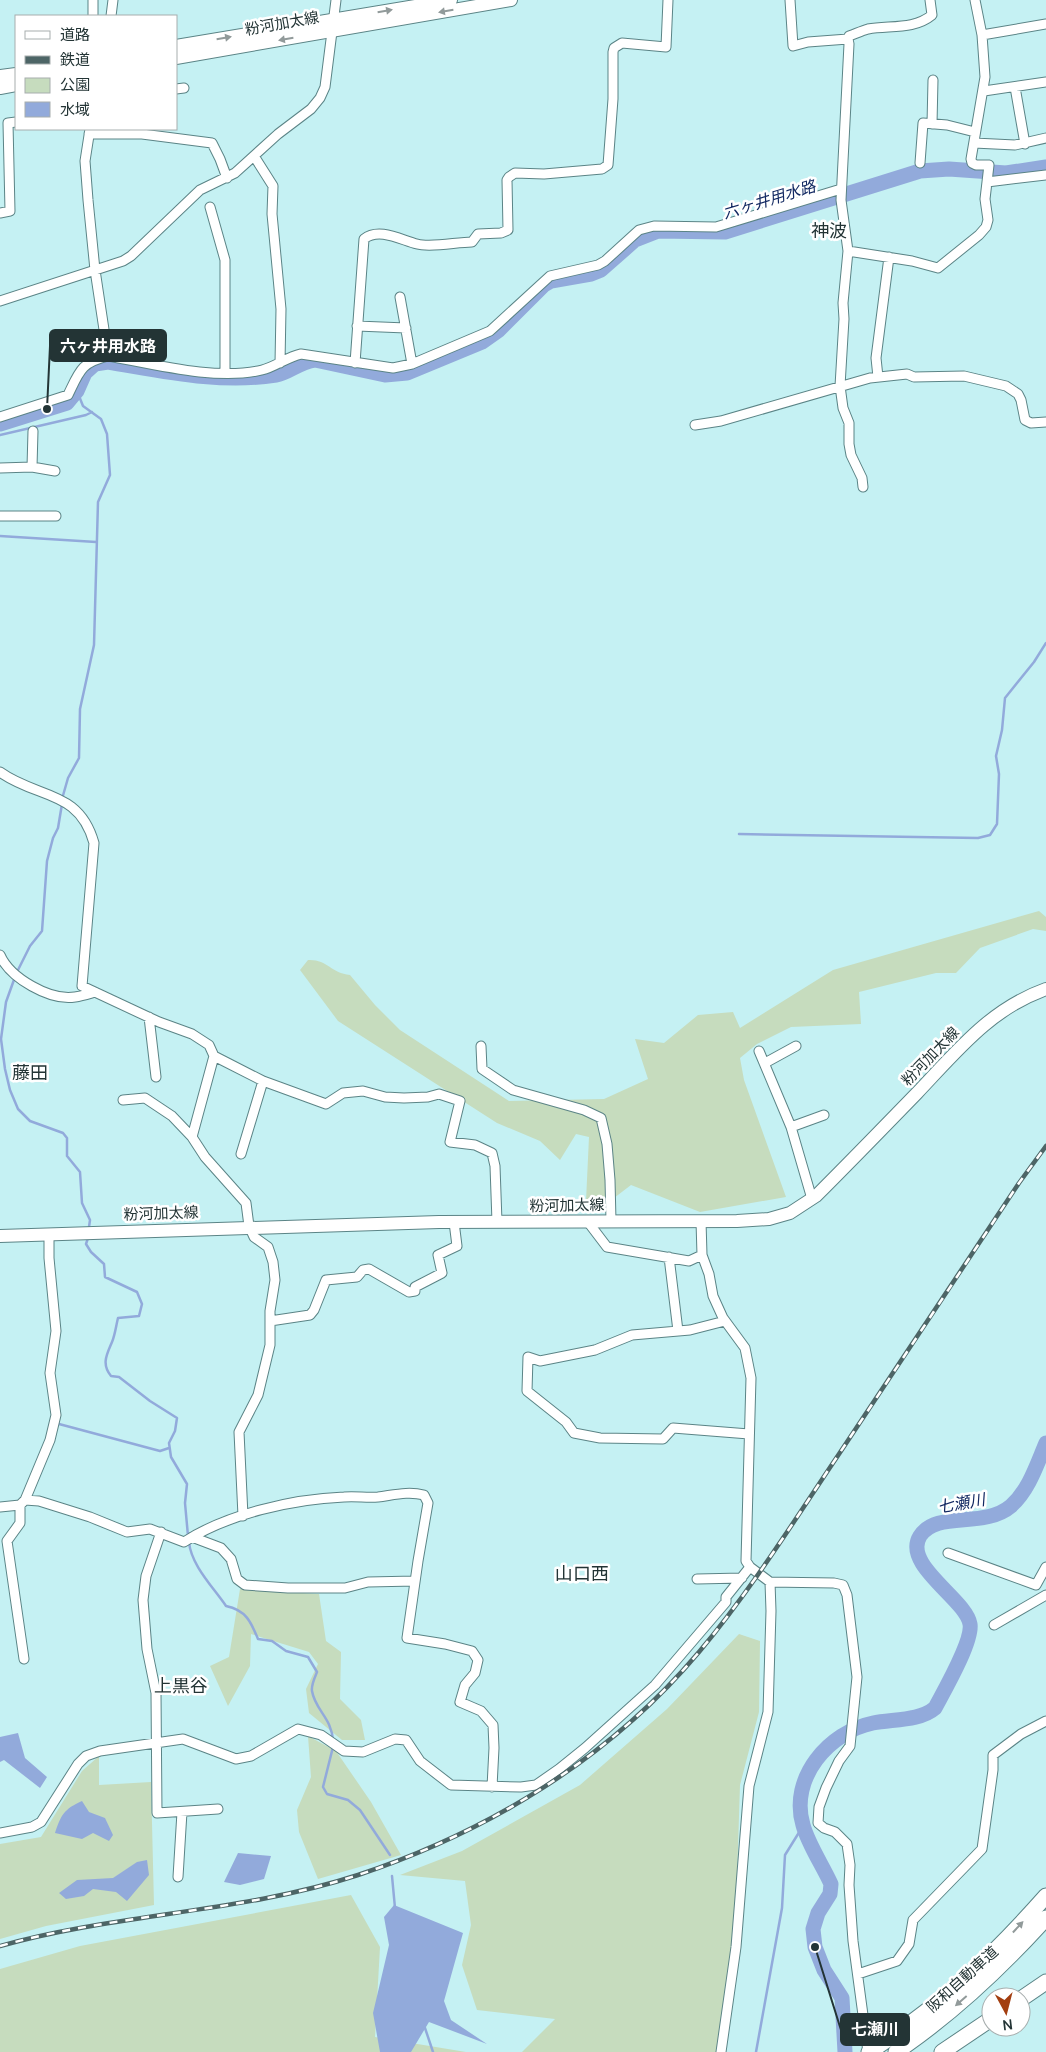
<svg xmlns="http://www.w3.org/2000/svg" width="1046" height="2052" viewBox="0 0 1046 2052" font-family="Manrope,'Noto Sans JP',sans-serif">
<rect width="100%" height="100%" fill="#c5f1f3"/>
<!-- green -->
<path fill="#c6dcbe" d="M1039 911 1046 917V931L1033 929 980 948 956 973H936L859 992 861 1024 791 1027 757 1044 740 1058 744 1080 786 1197 700 1212 631 1185 597 1211 586 1201 589 1137 576 1134 560 1160 540 1141 497 1123 338 1021 300 970 308 960C327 959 331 973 350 975L375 1005 400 1030 509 1101 604 1099 648 1079 635 1039 664 1043 698 1015 733 1012 740 1028 833 970Z
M240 1589 319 1594 326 1641 341 1652 340 1699 361 1720 365 1740H342L309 1713 306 1689 318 1664 309 1652 251 1634 250 1666 228 1706 210 1666 229 1657Z
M739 1634 760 1641 759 1712 740 1785 735 1941 719 2052H522L555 2019 477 2010 462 1965 471 1925 465 1881 400 1875 462 1851 580 1785 667 1709Z
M308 1736 336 1751 371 1802 401 1855 318 1879 299 1832 297 1810 311 1777Z
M99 1756V1785L151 1782 154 1905 46 1926 0 1939V1844L41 1837 82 1771Z
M351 1895 380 1947 375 2037 466 2052H0V1969L80 1946Z"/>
<!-- water -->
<path fill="#92aadb" d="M18 1733 25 1758 47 1777 40 1788 4 1760 0 1762V1737Z
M82 1801 89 1812 105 1818 113 1835 109 1841 93 1833 82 1839 55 1833C61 1815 64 1809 82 1801Z
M238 1853 271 1856 264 1879 240 1885 224 1882Z
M147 1860 149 1875 127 1901 116 1892 93 1889 84 1896 66 1899 59 1893 77 1880 113 1878 137 1862Z
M394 1905 463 1933 444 2001 451 2020 487 2044 429 2022 411 2052H380L373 2013 389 1945 384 1917Z"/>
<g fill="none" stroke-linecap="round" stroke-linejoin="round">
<!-- stream -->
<path stroke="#92aadb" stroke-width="2.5" d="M0 435 86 415 92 412
M0 536 96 542
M62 799 68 778 79 758 80 709 94 645 98 502 110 475 107 434 101 419 83 406 77 391
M739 834 978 838 990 835 997 824 999 774 996 756 1002 730 1005 698 1034 662 1046 643
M17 972 30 946 42 931 47 861 53 838 58 828 62 804
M15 977 6 1002 1 1039 5 1069 10 1090 18 1109 30 1121 63 1133 67 1138V1156L80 1172 82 1203 90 1220 89 1227
M88 1238 86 1244 91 1252 104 1264 105 1277 137 1292 142 1304 139 1316 118 1318C116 1326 115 1335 112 1342 107 1354 101 1364 111 1376L119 1377 150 1401 177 1418 175 1431 169 1443 171 1457 187 1484 185 1503 188 1536
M59 1424 160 1451 169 1448
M189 1542C191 1565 213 1587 226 1606 246 1610 251 1622 258 1639L272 1641 286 1651 308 1657 317 1672C315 1677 311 1685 312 1691 315 1710 332 1718 333 1741
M333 1747 323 1787 327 1794 348 1800 360 1810 390 1855
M392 1876 395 1908
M424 2025 433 2052
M756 2052 782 1908 785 1855 803 1826"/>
<!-- river -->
<path stroke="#92aadb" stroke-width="15" d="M0 424 67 403 77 391 85 373 95 364 108 362C163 371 220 384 276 375 289 373 299 362 315 360L385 375 407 373 482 342 499 330 544 285 551 281 591 274 601 270 635 240 658 231 725 232 920 171 949 169 1006 173 1046 167
M845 2052 842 1998 824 1970 815 1947 813 1929 818 1913 830 1894 831 1884C823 1866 808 1844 803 1825 789 1778 829 1732 873 1723 893 1719 920 1721 935 1708 944 1691 973 1641 970 1624 966 1599 902 1565 920 1536 937 1510 984 1529 1011 1506 1029 1490 1037 1464 1046 1443"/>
<!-- street casing -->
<g stroke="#5b8486" stroke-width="11">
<path id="street" d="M790 0 793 46 808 42 848 39 849 44 841 200 848 251 843 303 844 319 840 386 843 408 849 423V444L851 455 862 478 863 487
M93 16V0
M111 16 113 0
M982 35 1046 24
M848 39 849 36C855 34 861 31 868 29 889 25 914 30 932 15L930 0
M1015 87 1025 144
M176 89 184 88
M984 91 1046 82
M932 124 933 80
M90 129 85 161 88 200 95 270 108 356
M89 134H142L212 143 220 159 227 178
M974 143 1015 145 1046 138
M254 156 273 186 272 214 281 309 280 363
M920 163 923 123 947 125 975 132
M987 182 1046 175
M210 207 225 260V373
M0 213 10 211 8 123 16 122
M848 251 912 261 938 268 979 235 986 227 988 220 985 199 989 165H976L972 163 971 159 985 77 982 35 975 0
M400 297 412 364
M0 301 123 261 131 256 200 190 235 173 278 134 311 109 320 98 325 87 336 0
M357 326 406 328
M355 363 364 239C379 227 401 240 417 244 431 248 457 242 472 242L478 234 501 233 508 230 507 180 509 177 515 173 544 174 602 169 608 165 613 99V52L614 48 622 43 666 47 668 0
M878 377 876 358 889 257
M0 417 68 395C80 370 81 363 108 356 153 364 217 381 262 370 275 367 287 357 301 354L393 368 412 364 490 331 550 276 598 265 605 261 639 230 654 226 716 227 841 189
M695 425 721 421 870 378 907 374 914 377 964 376 1006 386 1018 394 1021 400 1025 420 1031 423 1046 422
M32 467 33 431
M0 468 32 467 55 471
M0 516H56
M0 772C37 799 79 789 94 843L82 986 159 1022 192 1034 209 1045 214 1056 192 1137 205 1157 246 1203 249 1226 254 1237 268 1247 273 1262 275 1280 270 1311V1345L258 1395 239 1432 243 1516
M0 955C10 978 50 1001 75 997 82 996 88 994 95 992
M149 1017 156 1077
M481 1046 482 1069 513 1090 584 1110 601 1118 607 1144 610 1180 611 1221
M759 1051 791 1127 812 1199
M214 1056 263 1081 326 1104 343 1093 363 1091 385 1097 404 1098 428 1097 439 1094 460 1101 450 1142 475 1145 492 1153 495 1166 497 1222
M765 1063 796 1046
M123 1100 145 1098 172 1116 192 1137
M791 1127 824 1115
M241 1154 263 1081
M701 1221 702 1255 709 1274 713 1296 723 1318 745 1348 751 1378 746 1561 750 1567 770 1582 834 1583 843 1585 847 1595 857 1677 850 1746 839 1761 826 1788 819 1807 818 1823 824 1828 835 1832 847 1844 850 1865 849 1885 853 1941 868 2052
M588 1222 607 1247 689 1261 702 1255
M669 1257 678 1331
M270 1321 310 1315 314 1310 326 1280 357 1277 363 1270 369 1269 409 1292 415 1291V1287L442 1273 438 1255 457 1246 454 1222
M725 1321 690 1330 632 1335 595 1350 540 1361 528 1357 527 1391 566 1422 574 1433 600 1438 663 1439 673 1428 749 1434
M25 1500 39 1501 90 1517 127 1532 150 1529 184 1542C227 1514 293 1499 344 1497 356 1496 367 1498 378 1497 394 1495 408 1491 424 1495L428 1503 418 1561 407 1638 445 1644 472 1651 478 1660 475 1673 465 1685 460 1702 481 1711 493 1725 494 1748 492 1787
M20 1505V1523L7 1541 24 1659
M0 1507 20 1505 25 1500 50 1440 56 1415 50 1373 56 1331 49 1258V1234
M161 1532 146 1576 143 1600 147 1649 156 1693 157 1813 218 1809
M192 1537 221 1548 231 1559 237 1579 245 1585 288 1588H345L368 1582 415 1581
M948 1553 1036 1585 1046 1567
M697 1579 742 1578
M994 1625 1046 1595
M0 1833 32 1827 41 1822 78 1764 86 1756 100 1751 183 1739 236 1759 251 1756 298 1729 321 1735 344 1751 363 1752 395 1739 406 1740 420 1761 451 1785 521 1787 536 1785 559 1769 585 1748 655 1685 726 1602V1597L750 1567
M178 1877 182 1812
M858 1974 897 1961 909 1944 913 1920 982 1849 993 1770V1755L1021 1734 1046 1721
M721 2052 736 1947 749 1786 768 1712 771 1611 770 1582"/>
</g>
<!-- primary casing -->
<g stroke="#5b8486" stroke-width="14">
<path id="primary" d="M176 46 451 0
M176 58 511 0
M0 76 16 74
M0 88 16 85
M0 1236 439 1222 737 1221 769 1219 790 1213 816 1196C850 1162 884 1127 917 1093 957 1051 990 1009 1046 989"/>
</g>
<!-- highway casing -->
<g stroke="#5b8486" stroke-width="17">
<path id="highway" d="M1021 1999 1046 1982
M869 2052C939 2007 991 1958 1046 1896
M896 2052C952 2014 1001 1968 1046 1918
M942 2052 991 2019"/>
</g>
<!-- street -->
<use href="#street" stroke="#fff" stroke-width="9"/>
<!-- primary -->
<use href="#primary" stroke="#fff" stroke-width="12"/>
<!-- highway -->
<use href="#highway" stroke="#fff" stroke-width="15"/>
<!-- rail casing -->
<g stroke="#4d6566" stroke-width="4.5">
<path id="rail" d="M0 1946C117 1913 242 1913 358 1875 488 1832 610 1758 699 1652 751 1590 794 1521 839 1454 899 1364 959 1274 1019 1183L1046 1146"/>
</g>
<!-- rail -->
<use href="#rail" stroke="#fff" stroke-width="2.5" stroke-dasharray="8" stroke-linecap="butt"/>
</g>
<!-- one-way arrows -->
<defs><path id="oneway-solid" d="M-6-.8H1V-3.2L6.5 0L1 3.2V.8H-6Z" transform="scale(1.25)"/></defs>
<g fill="#919a9a">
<use href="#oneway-solid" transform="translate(385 11) rotate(-10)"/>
<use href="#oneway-solid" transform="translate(446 11) rotate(170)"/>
<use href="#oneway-solid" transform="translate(224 38) rotate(-10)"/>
<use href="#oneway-solid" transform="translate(286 39) rotate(170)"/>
<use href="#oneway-solid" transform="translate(1018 1927) rotate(-47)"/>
<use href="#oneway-solid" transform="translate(961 2001) rotate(139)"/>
</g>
<g text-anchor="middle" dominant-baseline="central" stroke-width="5" stroke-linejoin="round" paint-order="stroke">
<!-- street labels -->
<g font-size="15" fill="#233435" stroke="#fff">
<text transform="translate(282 23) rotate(-10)">粉河加太線</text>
<text transform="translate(930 1056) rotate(-46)">粉河加太線</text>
<text transform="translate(567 1205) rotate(-1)">粉河加太線</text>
<text transform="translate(161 1213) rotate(-2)">粉河加太線</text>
<text transform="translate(962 1979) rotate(-42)">阪和自動車道</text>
</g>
<!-- water labels -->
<g font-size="16" font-style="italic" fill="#122861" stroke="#fff">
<text transform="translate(769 199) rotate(-17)">六ヶ井用水路</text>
<text transform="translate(961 1503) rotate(-10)">七瀬川</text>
</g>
<!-- quarter labels -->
<g font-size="18" fill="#233435" stroke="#fff">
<text x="829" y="230">神波</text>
<text x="30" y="1072">藤田</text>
<text x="582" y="1573">山口西</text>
<text x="181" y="1685">上黒谷</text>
</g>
</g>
<!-- callouts -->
<path fill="none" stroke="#233435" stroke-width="2" d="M47 409L50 346M815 1947L841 2030"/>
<g fill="#233435" stroke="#fff" stroke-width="2">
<circle cx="47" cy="409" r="5"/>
<circle cx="815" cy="1947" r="5"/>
</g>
<g fill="#233435" stroke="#233435" stroke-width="2">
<rect x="50" y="330" width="116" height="31" rx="5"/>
<rect x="841" y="2014" width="68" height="31" rx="5"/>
</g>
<g font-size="16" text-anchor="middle" font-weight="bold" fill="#fff">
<text x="108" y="352">六ヶ井用水路</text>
<text x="875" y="2035">七瀬川</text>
</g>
<!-- legend -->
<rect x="15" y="15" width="162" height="115" fill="#ffffff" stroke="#a7aeae"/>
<rect x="25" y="31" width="25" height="8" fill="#ffffff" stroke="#a7aeae"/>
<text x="60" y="40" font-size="15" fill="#233435">道路</text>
<rect x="25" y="56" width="25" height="8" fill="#4d6566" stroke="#a7aeae"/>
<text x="60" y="65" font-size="15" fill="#233435">鉄道</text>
<rect x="25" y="78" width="25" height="15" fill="#c6dcbe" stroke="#a7aeae"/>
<text x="60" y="90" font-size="15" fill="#233435">公園</text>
<rect x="25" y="102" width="25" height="15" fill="#92aadb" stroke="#a7aeae"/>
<text x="60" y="115" font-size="15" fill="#233435">水域</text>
<!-- north arrow -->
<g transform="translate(1006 2012) rotate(173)"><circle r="24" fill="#ffffff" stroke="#a7aeae"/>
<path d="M0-4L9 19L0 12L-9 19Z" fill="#a33e10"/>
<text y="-8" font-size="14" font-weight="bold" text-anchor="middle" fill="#233435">N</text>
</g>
</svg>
